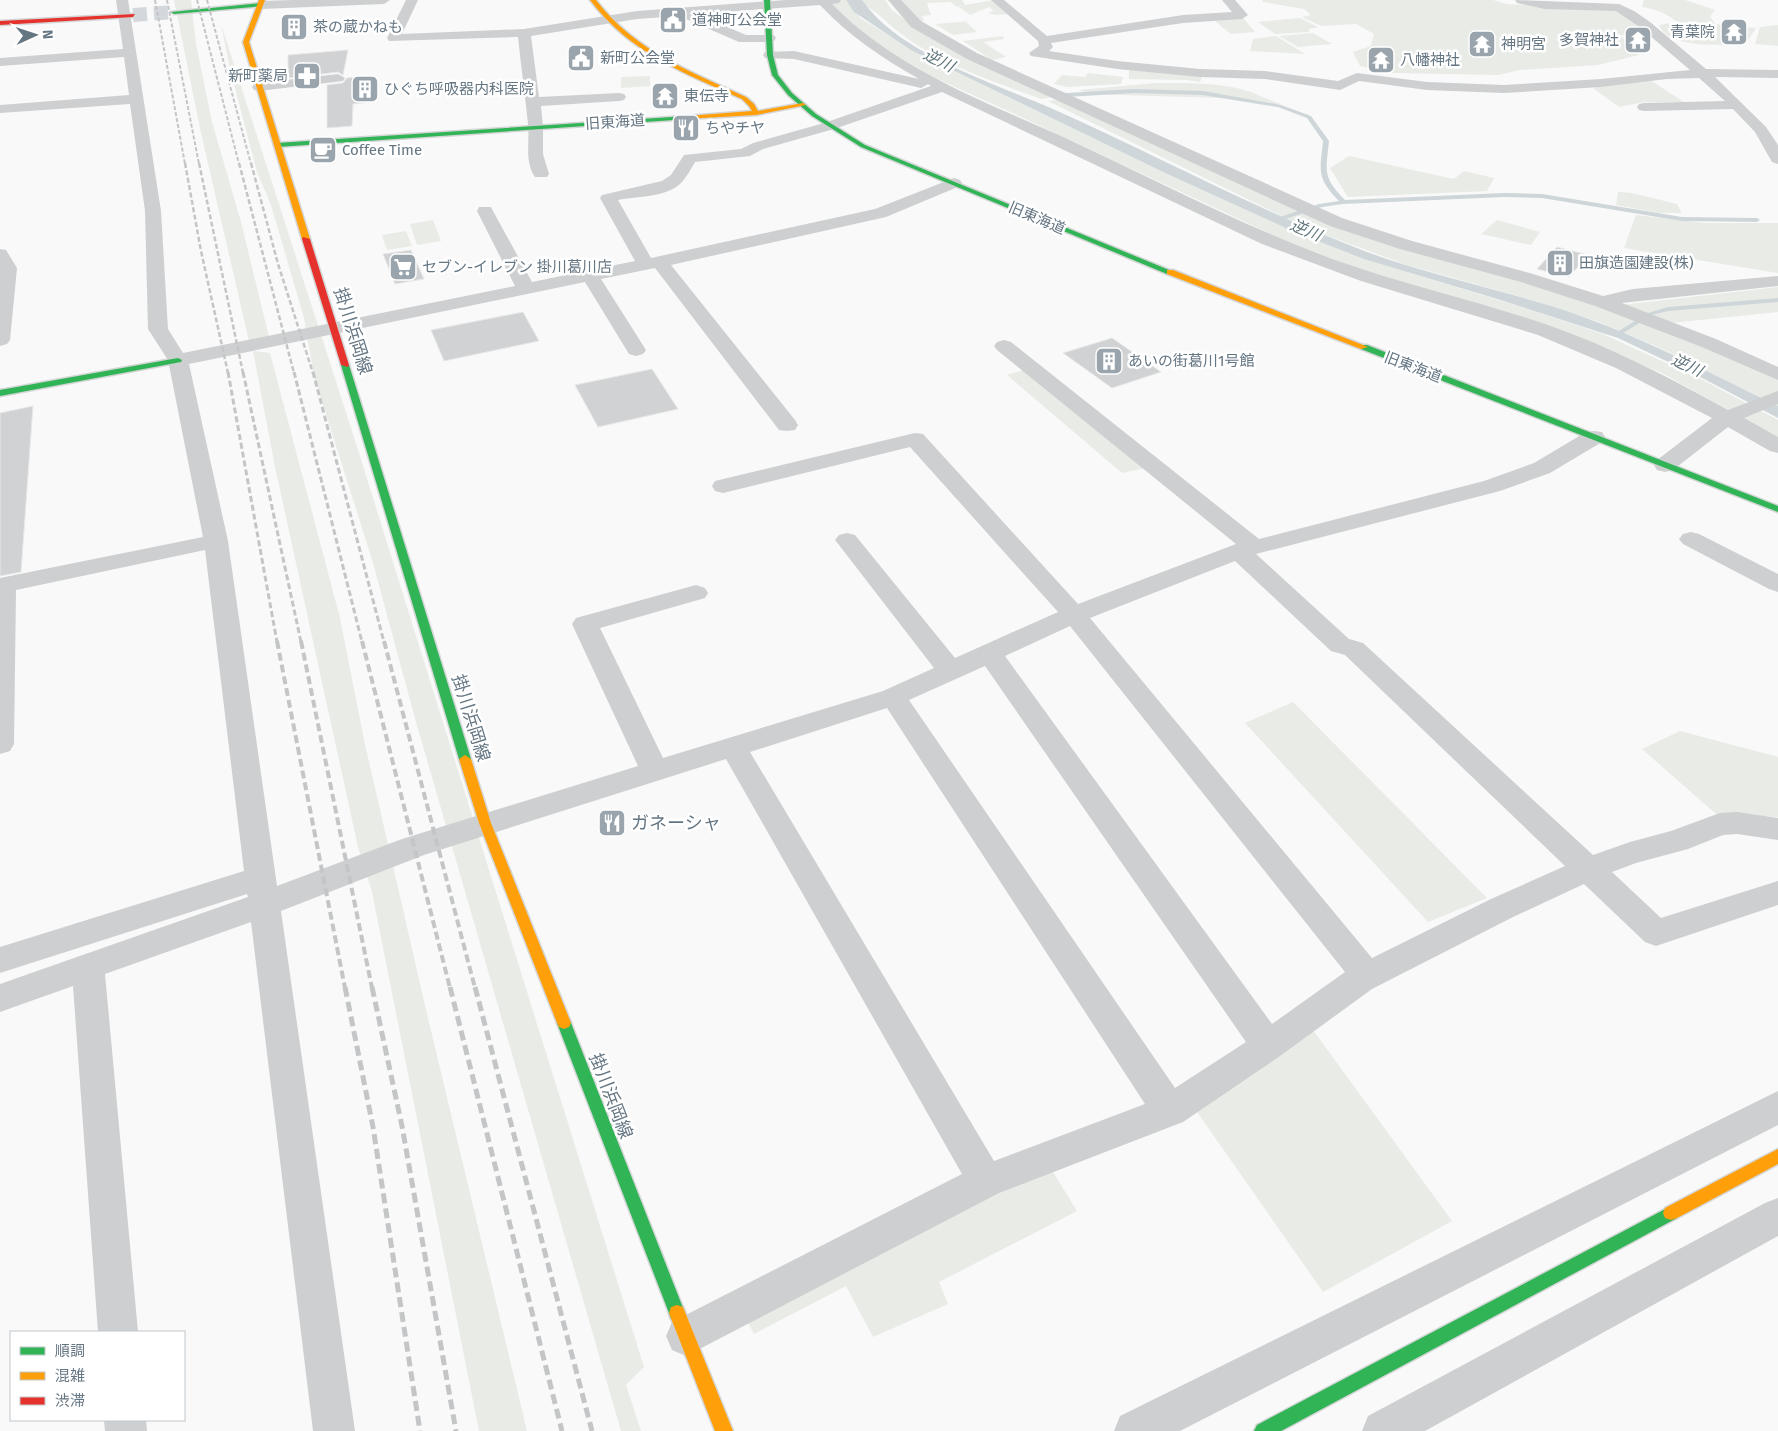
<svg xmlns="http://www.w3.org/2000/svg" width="1778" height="1431" viewBox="0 0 1778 1431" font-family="'Fira Sans','Noto Sans JP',sans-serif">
<rect width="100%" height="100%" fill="#f9f9f9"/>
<!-- green -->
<path fill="#e8ebe6" d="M174 0H191L196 44 212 122 241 222 269 337 249 341 201 133Z
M827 0H846L860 18 925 57 1163 172 1290 230 1378 263 1518 306 1603 334 1701 379 1778 420V438L1662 373 1542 324 1379 280 1297 248 1258 228 1006 110 902 63 854 28Z
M860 0H885L892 10 908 22 1052 97 1041 99C981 77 924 59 878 14 872 9 864 6 860 0Z
M898 0H962L965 5 994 0 1010 14 996 15 988 13 994 11 989 7 970 15 959 7 963 5 957 7 950 2 927 3 931 15 922 16 924 21H918Z
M1262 0H1493L1506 4 1619 10 1649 34 1620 35 1639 55 1598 65 1520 70 1498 75 1393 73 1360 66 1353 52 1371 46 1374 34 1356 24 1321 26 1302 17 1311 15 1304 9 1263 2Z
M1644 0H1685L1715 10 1710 16 1715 24 1756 28 1747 42C1726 46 1668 49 1659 25L1677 22C1666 13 1656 9 1642 7Z
M1212 18H1243L1255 32 1231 34 1225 29 1232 28 1224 29Z
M1300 18 1318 27 1309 29V32L1275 34 1258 22Z
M973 21 966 22 977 32 953 35 935 24Z
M221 24 359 453 644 1367 626 1385 641 1431H621L416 722 373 563 314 376 304 318 271 205 257 172 230 69Z
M1778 25V46L1755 44 1760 27Z
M1313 33 1332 44 1298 47 1279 36Z
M1003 36 1004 39 983 42 1006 57 992 60 963 41Z
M1276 36 1305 54 1250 51 1253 39Z
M1129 68 1203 74 1200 82 1187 80 1129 79Z
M1088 73 1123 77 1121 84 1068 87 1054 84 1062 75 1085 77Z
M650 76V86L621 88V77Z
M1650 80 1684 102H1644L1619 107 1593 88Z
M1156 83C1187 83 1221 82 1251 92 1261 96 1271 101 1281 104L1269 106 1221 98 1088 94 1079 90Z
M1057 100 1307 213 1551 289 1702 344 1778 380V406L1658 347 1596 321 1532 300 1407 265 1304 227 1048 101Z
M1349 156 1454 179 1464 171 1494 178 1487 191 1348 197 1330 168Z
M1618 192 1632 193 1677 204 1682 213H1659L1616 205Z
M1636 215 1705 223H1778V273L1624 248Z
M433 220 441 241 417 245 410 224Z
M1497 220 1540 232 1531 245 1481 234Z
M406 231 412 246 387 250 382 235Z
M1778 287V312L1671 323 1612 306Z
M253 351 270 353 340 618 364 740 427 1014 527 1431H479L372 892 358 847 275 467Z
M1023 370 1146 468 1122 473 1007 375Z
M1293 702 1487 898 1428 922 1245 723Z
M1680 731 1778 757V817L1716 814 1642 749Z
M1305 1019 1452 1221 1323 1292 1188 1099Z
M1045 1159 1077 1211 939 1282 948 1304 873 1337 846 1286 754 1334 743 1313Z"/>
<!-- water -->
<path fill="#ced6d9" d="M846 0H862C899 54 994 83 1053 109 1158 156 1259 211 1367 252 1427 274 1490 287 1551 306 1631 331 1704 370 1778 406V418L1706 380 1618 338 1494 298 1364 259 1290 230 1163 172 911 50 854 12Z"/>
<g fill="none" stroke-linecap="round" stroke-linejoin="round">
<!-- stream -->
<path fill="#ced6d9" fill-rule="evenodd" d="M1134 89 1203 91 1281 105 1311 116 1329 141C1326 172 1322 176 1345 200L1504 193 1542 194 1682 217 1757 218 1760 220 1757 222 1682 221 1542 198 1504 197 1343 204 1322 207 1279 221 1276 219 1277 218 1319 204 1339 201C1316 177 1320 172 1323 141L1307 118 1278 107 1203 95 1134 93 1067 97 1064 95 1067 93Z
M1778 298V302L1668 311 1652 315 1620 335 1614 334 1648 313 1668 307Z"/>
</g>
<!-- building -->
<path fill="#d0d2d3" stroke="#e8e8e8" d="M348 50 343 75 338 72 288 78V55Z
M372 76 371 102 353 104 352 126 327 128V85L343 83 347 78Z
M1557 247 1588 255 1569 277 1537 269Z
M411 250 424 279 395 284 383 254Z
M523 312 539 341 444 361 431 330Z
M1112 338 1161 372 1112 388 1063 353Z
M652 369 678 409 598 427 575 385Z
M33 406 21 572 0 576V413Z"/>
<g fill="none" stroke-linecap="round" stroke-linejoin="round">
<!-- secondary-tunnel -->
<path stroke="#d4d8dc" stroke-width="14" stroke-dasharray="14 7" stroke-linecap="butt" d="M133 15 174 12"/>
<!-- fast casing -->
<g stroke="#d5d6d7" stroke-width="3">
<path id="fast" d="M764 0H770L773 55 778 75 792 93 816 114 865 145 1174 272 1167 274 861 147 812 116 788 95 772 75 767 55Z
M261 3 263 6 174 14 171 12Z
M687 116 689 117V119L277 147 274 145 277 143Z
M1361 345H1367L1778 506V512L1361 349Z
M178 358 182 360 181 362 0 396V390Z
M342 363 349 365 471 759 469 762H461L459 759 341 365Z
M564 1017 569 1019 571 1023 685 1313 683 1319 677 1321 671 1319 669 1313 557 1023 559 1019Z
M1671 1206 1677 1208 1679 1213 1677 1218 1281 1431H1254L1257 1425Z"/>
</g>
<!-- slow casing -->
<g stroke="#d5d6d7" stroke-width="3">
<path id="slow" d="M259 0H265L249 42 310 239 306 241 302 239 243 42Z
M590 0H596C635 51 689 71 746 97L754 104 758 111 803 103 806 105 756 115 685 119V117L687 116 752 111 749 106 742 99C684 73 630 53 590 0Z
M1167 270H1173L1368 347 1361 349 1167 274Z
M465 755 471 759 491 823 571 1023 569 1027 564 1029 559 1027 557 1023 479 823 459 759Z
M1778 1149V1164L1677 1218 1671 1220 1665 1218 1663 1213 1665 1208Z
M677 1305 683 1307 733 1431H715L669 1313 671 1307Z"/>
</g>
<!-- jam casing -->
<g stroke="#d5d6d7" stroke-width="3">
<path id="jam" d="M135 14 133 17 0 25V21Z
M303 237 310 239 349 365 348 367 341 365 302 239Z"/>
</g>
<!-- street -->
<path fill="#cecfd0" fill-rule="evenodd" d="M116 0H128L161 211 168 329 183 353 515 286 477 211 479 207H491L493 211 532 282 635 261 600 198 602 195 662 181 671 175 684 155 741 149 753 143 824 123 931 86 928 84 921 88 794 59 765 58 763 55 765 52 794 51 919 79C882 58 849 36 820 5L697 14 746 35H774L776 38 774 41 769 42H739L679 16 637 19 531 36 539 97 619 93 624 94 626 97 624 100 619 101 541 106 543 127V154L549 174 547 177H535C524 161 530 142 528 124 525 95 521 66 518 37L389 41 387 38 406 0H418L402 34 524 29 637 11 786 0H841L839 3 832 4C893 67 980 100 1059 135 1150 177 1240 225 1335 260 1405 285 1478 301 1548 325 1611 347 1670 378 1728 410L1778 391V404L1744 418 1778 437V453L1770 451 1728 427 1673 470 1665 472 1657 470 1654 465 1657 460 1712 418 1616 368 1538 335 1361 281 1262 244 942 92 834 129 763 149 750 156 695 162C691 169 687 176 682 182 667 198 637 196 618 200L651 258 875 209 954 178 960 180 962 183 960 186 886 217 671 265 795 420 798 425 795 430 787 431 779 430 655 268 601 279 646 350 643 354 636 356 629 354 585 282 189 364 228 541 277 886 402 839 638 766 572 624 576 618 696 585 705 588 708 593 705 598 600 628 663 758 883 691 934 668 839 545 835 540 839 535 847 533 855 535 955 658 1058 612 910 447 723 493 715 491 712 486 715 481 915 433 923 434 1078 604 1236 544 997 350 994 346 997 342 1004 340 1011 342 1259 539 1484 481 1534 463 1586 432 1594 431 1602 432 1605 437 1602 442 1550 473 1500 491 1256 554 1349 639 1363 643 1593 855 1630 842 1671 831 1720 813 1737 812 1778 818V840L1737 834 1723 835 1688 849 1636 863 1612 872 1661 918 1778 881V905L1656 946 1645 942 1584 884 1513 917 1372 989 1280 1056 1183 1122 999 1193 686 1356 672 1350 666 1336 672 1322 962 1174 726 759 424 855 281 911 355 1431H313L251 922 105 974 138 1332H98L73 986 0 1012V984L248 897 247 894 0 973V947L244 871 205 550 16 590 14 744 10 751 0 754V578L203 537 168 360 148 329 145 211 130 104 0 113V105L129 95 124 57 0 66V58L123 49ZM1235 561 1331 651 1345 655 1565 866 1491 899 1372 958 1090 618ZM1070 626 1345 972 1272 1024 1005 656ZM985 666 1246 1042 1175 1088 909 700ZM887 708 1145 1104 994 1161 750 752Z
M293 0H390L384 4 261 9 255 5 261 1Z
M888 0H901L921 21 977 53 1342 218 1412 241 1533 274 1603 296 1633 289 1778 276V286L1622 303 1716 339 1778 367V380L1702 347 1595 306 1521 282 1400 249 1330 226 967 59 911 27Z
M991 0H1004L1047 36 1183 15 1232 12 1222 0H1235L1248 15 1242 19 1183 23 1051 43 1053 47 1049 51 1117 61 1200 69 1265 71 1338 81 1357 73 1427 82 1504 85 1601 79 1690 70 1641 28 1616 11 1545 9 1517 3 1515 0 1619 4 1634 11 1650 22 1706 69 1778 70V78L1715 77 1766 127 1778 145V164L1772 162 1755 132 1733 109 1644 111 1639 110 1637 107 1639 104 1644 103 1725 101 1699 78 1667 79 1601 87 1504 93 1427 90 1359 81 1340 90 1265 79 1200 77 1117 69 1031 56 1029 53 1039 46 1038 41Z
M338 74 345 78 343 81 259 91 254 90 252 87 254 84 259 83Z
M0 249 6 250 17 268 10 340 7 344 0 346Z
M1691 532 1699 534 1778 574V592L1769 589 1683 544 1679 539 1683 534Z
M1778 1091V1125L1180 1431H1114L1120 1416Z
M1778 1198V1236L1425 1431H1362L1368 1416 1765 1203Z
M104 1420H146L147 1431H105Z"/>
<!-- fast -->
<use href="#fast" fill="#30b455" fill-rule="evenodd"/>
<!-- slow -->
<use href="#slow" fill="#ff9f0a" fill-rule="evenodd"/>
<!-- jam -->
<use href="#jam" fill="#e5322d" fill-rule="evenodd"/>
<!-- rail-far4 -->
<path stroke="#c3c5c6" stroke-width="2" stroke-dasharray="4 2" stroke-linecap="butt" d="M155 0 185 164
M167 0 199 164
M197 0 239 164
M207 0 251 164"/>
<!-- rail-far3 -->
<path stroke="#c3c5c6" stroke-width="2.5" stroke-dasharray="5 2.5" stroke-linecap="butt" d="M185 163 201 251 228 373
M199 163 243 373
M239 163 294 373
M251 163 278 264 313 373"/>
<!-- rail-far2 -->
<path stroke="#c3c5c6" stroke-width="3" stroke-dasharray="6 3" stroke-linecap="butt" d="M228 372 277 642
M243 372 301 642
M294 372 362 642
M313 372 384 642"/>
<!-- rail-far1 -->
<path stroke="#c3c5c6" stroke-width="4" stroke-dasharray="8 4" stroke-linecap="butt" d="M277 641 345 988
M301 641 372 988
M362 641 450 988
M384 641 475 988"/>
<!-- rail -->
<path stroke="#c3c5c6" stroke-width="5" stroke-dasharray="10 5" stroke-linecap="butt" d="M345 987 373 1127 420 1431
M372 987 402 1126 456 1431
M450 987 562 1431
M475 987 592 1431"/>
</g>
<!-- icons -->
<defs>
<g id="civic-square" transform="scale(1.4375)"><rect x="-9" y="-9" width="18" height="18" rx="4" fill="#99a4ac" stroke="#fff"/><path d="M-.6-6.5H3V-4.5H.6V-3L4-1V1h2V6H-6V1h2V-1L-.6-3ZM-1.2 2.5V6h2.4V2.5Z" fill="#fff"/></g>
<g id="building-square" transform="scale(1.4375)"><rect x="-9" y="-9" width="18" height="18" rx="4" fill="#99a4ac" stroke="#fff"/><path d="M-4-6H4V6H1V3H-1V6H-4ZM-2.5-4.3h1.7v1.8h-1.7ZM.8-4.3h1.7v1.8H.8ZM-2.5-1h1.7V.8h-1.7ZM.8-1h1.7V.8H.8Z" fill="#fff"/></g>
<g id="temple-square" transform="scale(1.4375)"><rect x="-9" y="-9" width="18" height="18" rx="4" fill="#99a4ac" stroke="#fff"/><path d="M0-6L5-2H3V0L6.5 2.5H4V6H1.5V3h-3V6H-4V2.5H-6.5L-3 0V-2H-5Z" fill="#fff"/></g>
<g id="pharmacy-square" transform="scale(1.4375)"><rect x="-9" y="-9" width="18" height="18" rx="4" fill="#99a4ac" stroke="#fff"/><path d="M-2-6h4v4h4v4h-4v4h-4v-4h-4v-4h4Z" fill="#fff"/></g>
<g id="restaurant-square" transform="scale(1.4375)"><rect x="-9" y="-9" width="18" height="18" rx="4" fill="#99a4ac" stroke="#fff"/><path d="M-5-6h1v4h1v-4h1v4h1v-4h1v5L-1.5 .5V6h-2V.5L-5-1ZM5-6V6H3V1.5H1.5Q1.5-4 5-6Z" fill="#fff"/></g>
<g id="cafe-square" transform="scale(1.4375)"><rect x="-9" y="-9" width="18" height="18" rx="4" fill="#99a4ac" stroke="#fff"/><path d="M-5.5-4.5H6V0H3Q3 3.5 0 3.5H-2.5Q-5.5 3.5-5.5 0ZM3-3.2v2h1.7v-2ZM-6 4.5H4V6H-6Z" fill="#fff"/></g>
<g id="supermarket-square" transform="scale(1.4375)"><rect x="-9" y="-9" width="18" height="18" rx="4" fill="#99a4ac" stroke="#fff"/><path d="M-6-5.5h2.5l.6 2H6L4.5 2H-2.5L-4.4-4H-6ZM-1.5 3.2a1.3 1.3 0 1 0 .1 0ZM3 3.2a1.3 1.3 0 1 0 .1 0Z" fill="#fff"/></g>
</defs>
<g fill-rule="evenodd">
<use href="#civic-square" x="673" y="20"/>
<use href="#building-square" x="294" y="27"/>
<use href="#temple-square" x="1734" y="32"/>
<use href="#temple-square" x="1638" y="40"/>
<use href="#temple-square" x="1482" y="44"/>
<use href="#civic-square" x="581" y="58"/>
<use href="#temple-square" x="1381" y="60"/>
<use href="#pharmacy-square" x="307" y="76"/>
<use href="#building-square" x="365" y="89"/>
<use href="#temple-square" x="665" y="96"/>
<use href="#restaurant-square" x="686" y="128"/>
<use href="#cafe-square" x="323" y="150"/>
<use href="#building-square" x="1560" y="263"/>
<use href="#supermarket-square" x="403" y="267"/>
<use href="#building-square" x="1109" y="361"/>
<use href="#restaurant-square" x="612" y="823"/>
</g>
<g text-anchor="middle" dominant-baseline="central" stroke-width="5" stroke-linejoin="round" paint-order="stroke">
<!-- far-poi labels -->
<g font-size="15" fill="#657683" stroke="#fff" text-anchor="start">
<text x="692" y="20">道神町公会堂</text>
<text x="313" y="27">茶の蔵かねも</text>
<text x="1715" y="32" text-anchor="end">青葉院</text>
<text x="1619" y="40" text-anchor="end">多賀神社</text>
<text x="1501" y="44">神明宮</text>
<text x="600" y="58">新町公会堂</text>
<text x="1400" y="60">八幡神社</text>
<text x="288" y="76" text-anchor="end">新町薬局</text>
<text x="384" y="89">ひぐち呼吸器内科医院</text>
<text x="684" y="96">東伝寺</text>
<text x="705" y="128">ちやチヤ</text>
<text x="342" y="150">Coffee Time</text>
<text x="1579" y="263">田旗造園建設(株)</text>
<text x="422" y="267">セブン-イレブン 掛川葛川店</text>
<text x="1128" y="361">あいの街葛川1号館</text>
</g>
<!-- far-street labels -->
<g font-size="15" fill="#657683" stroke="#fff">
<text transform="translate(615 122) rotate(-4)">旧東海道</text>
<text transform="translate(1037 218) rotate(23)">旧東海道</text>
<text transform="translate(1413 367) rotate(21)">旧東海道</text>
</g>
<!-- far-water labels -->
<g font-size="16" font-style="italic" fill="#60757c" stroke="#fff">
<text transform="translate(939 60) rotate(27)">逆川</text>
<text transform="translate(1306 230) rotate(23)">逆川</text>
<text transform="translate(1687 365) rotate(25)">逆川</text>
</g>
<!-- street labels -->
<g font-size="18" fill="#657683" stroke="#fff">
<text transform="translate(353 331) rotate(73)">掛川浜岡線</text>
<text transform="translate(471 718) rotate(73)">掛川浜岡線</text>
<text transform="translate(611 1096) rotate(69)">掛川浜岡線</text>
</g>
<!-- poi labels -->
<g font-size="18" fill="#657683" stroke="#fff" text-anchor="start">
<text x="631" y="823">ガネーシャ</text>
</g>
</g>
<!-- legend -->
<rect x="10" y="1331" width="175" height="90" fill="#ffffff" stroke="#c1c8cd"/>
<rect x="20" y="1347" width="25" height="8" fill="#30b455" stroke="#c1c8cd"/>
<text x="55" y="1356" font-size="15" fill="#657683">順調</text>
<rect x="20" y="1372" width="25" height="8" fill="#ff9f0a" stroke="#c1c8cd"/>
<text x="55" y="1381" font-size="15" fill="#657683">混雑</text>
<rect x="20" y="1397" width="25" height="8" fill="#e5322d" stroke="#c1c8cd"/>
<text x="55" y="1406" font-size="15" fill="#657683">渋滞</text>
<!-- north arrow -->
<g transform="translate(35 35) rotate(87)" stroke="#ffffff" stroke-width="4" paint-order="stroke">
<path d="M0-4L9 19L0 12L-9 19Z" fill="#657683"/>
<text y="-8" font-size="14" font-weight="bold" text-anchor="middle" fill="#657683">N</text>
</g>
</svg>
